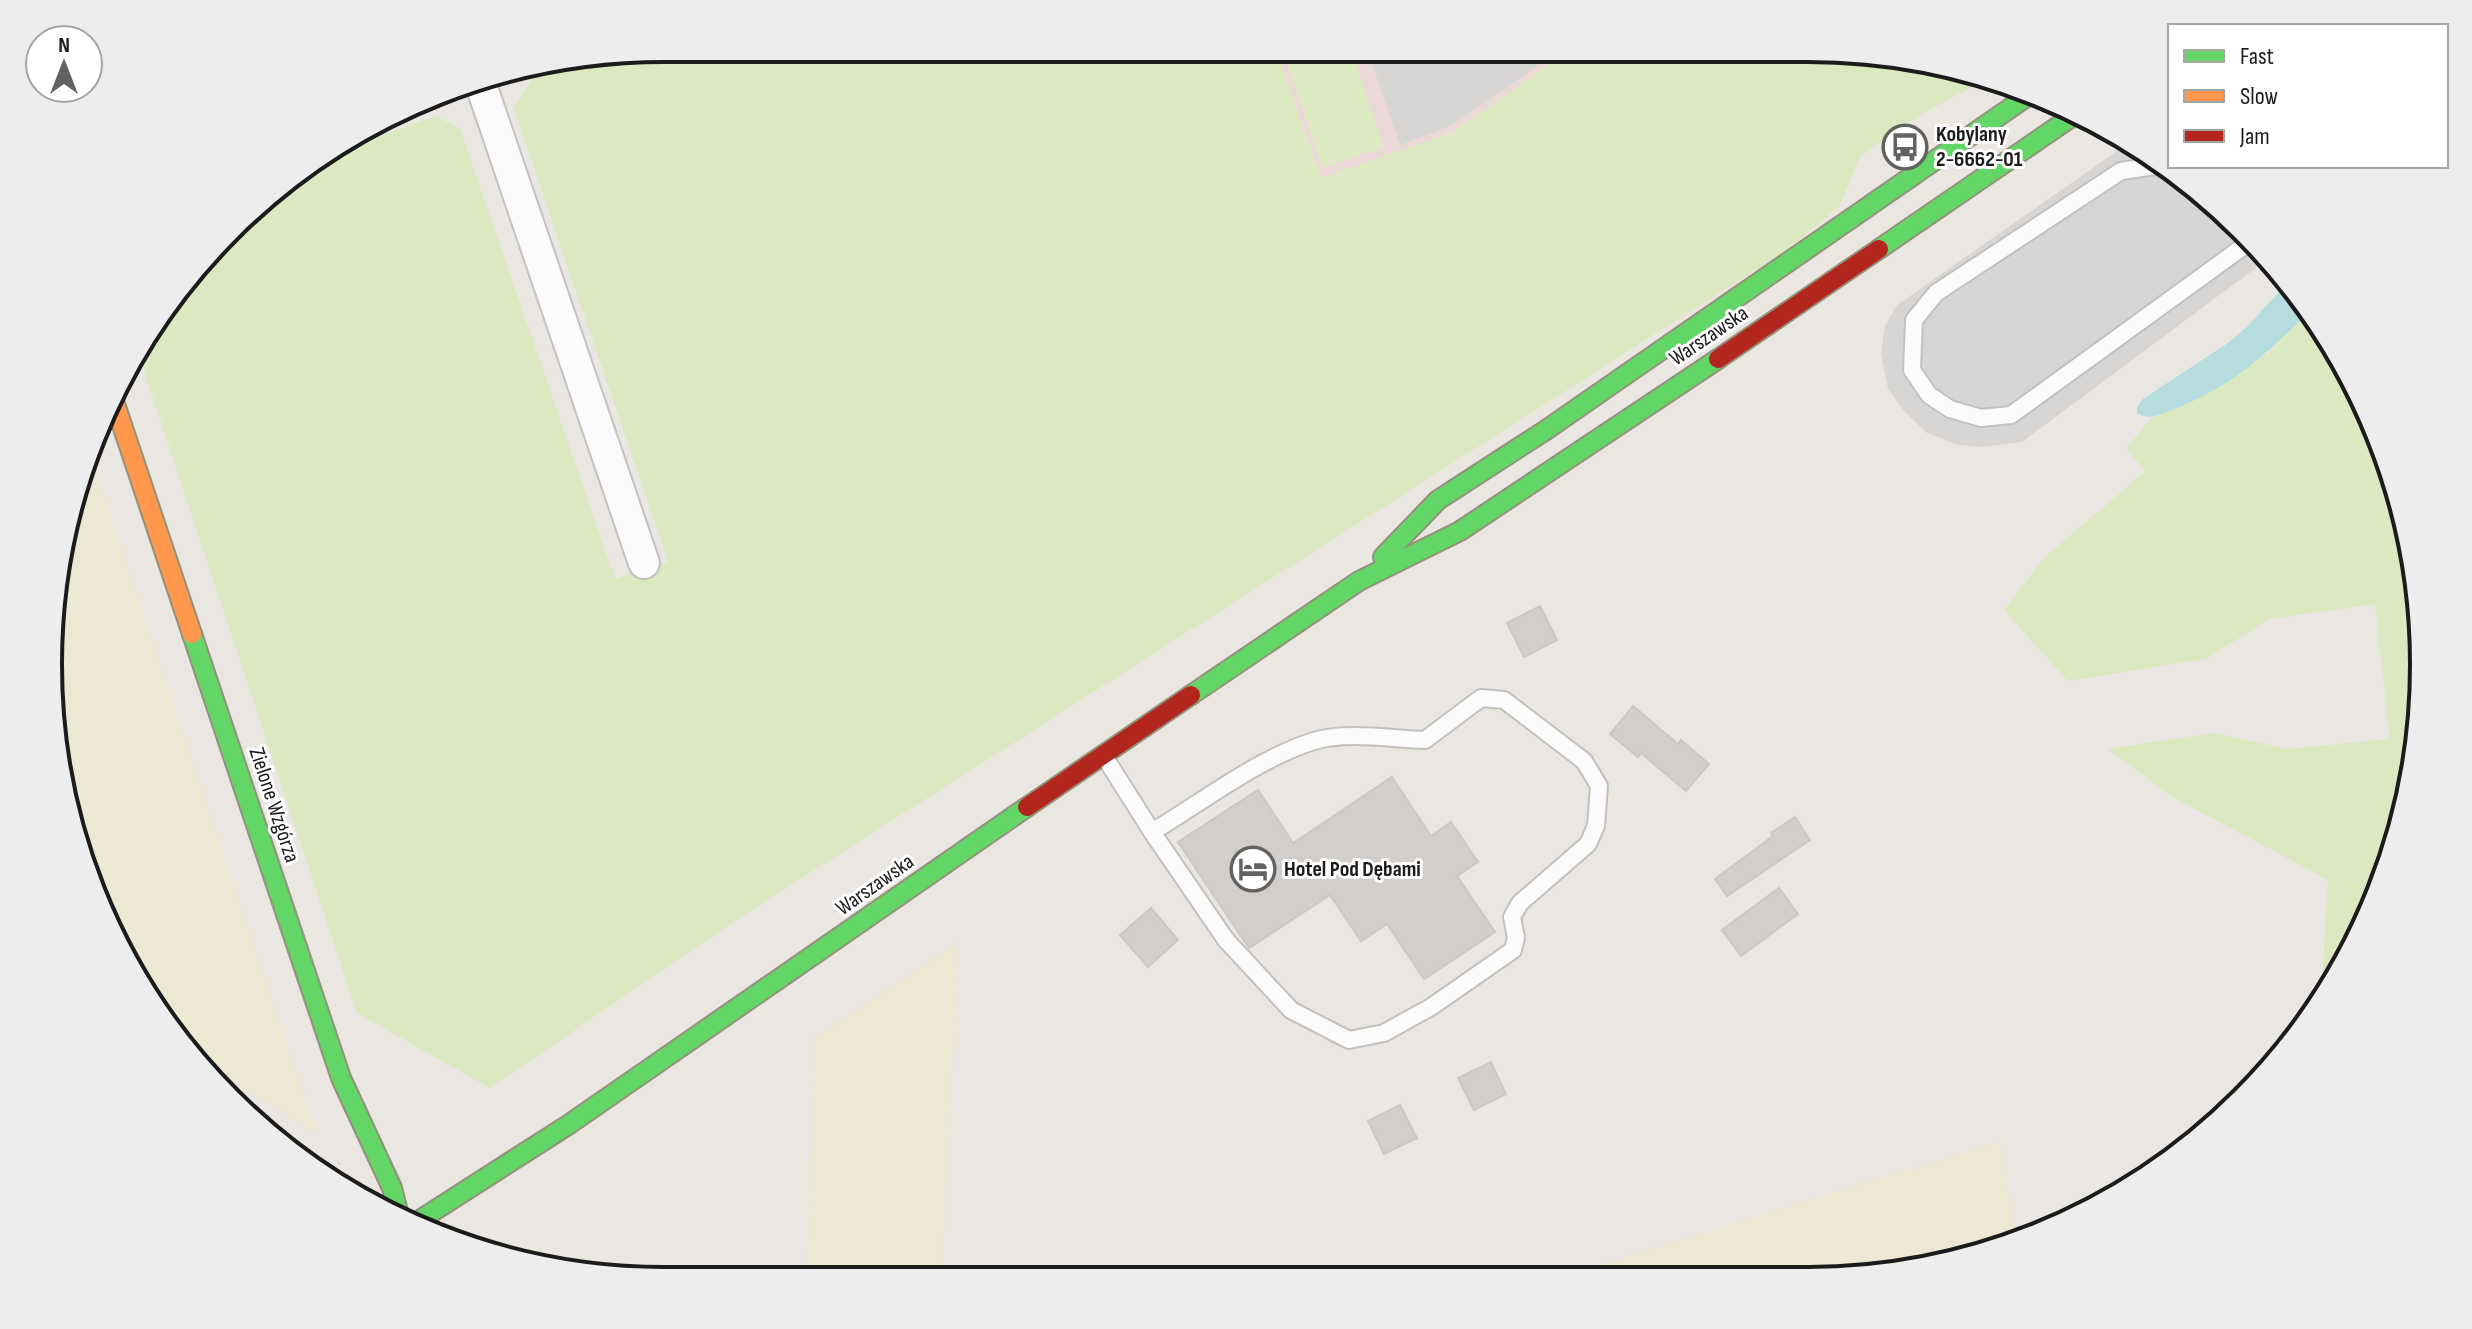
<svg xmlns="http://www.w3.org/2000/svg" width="2472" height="1329" viewBox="0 0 2472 1329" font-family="'Sofia Sans Condensed',sans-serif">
<rect width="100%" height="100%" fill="#eae6e2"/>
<!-- commercial -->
<path fill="#edd8d9" d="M1276 49H1571L1453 132 1321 179Z"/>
<!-- religious -->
<path fill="#d8d6d4" d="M1367 49H1562L1450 126 1400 145Z
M2133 143 2214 201 2268 259 2022 442 1983 447 1959 445 1927 433 1904 411 1888 389 1881 354 1885 326 1897 305 2127 144Z"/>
<!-- farmland -->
<path fill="#ece8d4" d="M91 457 317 1134 193 1058 95 901 49 705 69 505Z
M958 942 942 1279H807L814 1038Z
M2001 1141 2015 1244 2006 1248 1888 1276 1560 1277Z"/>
<!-- grass -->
<path fill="#dce8bf" d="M665 48 1276 49 1321 178 1453 132 1571 49H1847L1967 69 1988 78 1920 115 1860 156 1839 207 1788 249 736 920 490 1088 357 1013 138 352 152 322 289 176 334 152 436 116 460 129 615 579 668 561 514 109 534 76 572 63Z
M1283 49H1351L1384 147 1322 168Z
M2310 310 2360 391 2403 504 2423 624 2419 745 2391 862 2342 972 2321 999 2328 880 2171 796 2108 749 2213 733 2288 749 2390 739 2375 604 2269 619 2206 659 2068 681 2004 610 2045 557 2145 472 2127 448 2151 418 2184 405 2269 352Z"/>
<!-- water -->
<path fill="#b5dcde" d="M2289 281 2310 310C2268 354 2230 388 2172 410 2160 414 2149 421 2137 413V407L2143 399 2228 343 2247 327Z"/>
<!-- building -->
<path fill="#d2cecb" stroke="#cdc7c4" stroke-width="2" d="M1540 606 1557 640 1524 657 1507 623Z
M1633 706 1678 744 1681 740 1709 764 1686 791 1641 753 1638 757 1610 734Z
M1392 777 1431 836 1451 822 1478 862 1457 876 1495 932 1424 979 1387 924 1361 941 1330 895 1249 948 1178 842 1258 790 1293 843Z
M1795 817 1810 840 1727 896 1715 879 1773 836 1771 833Z
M1779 888 1798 914 1741 956 1722 930Z
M1151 908 1178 940 1148 967 1120 935Z
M1491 1062 1506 1094 1474 1110 1458 1078Z
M1400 1105 1417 1138 1384 1154 1368 1121Z"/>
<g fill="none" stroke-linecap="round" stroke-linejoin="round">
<!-- lane casing -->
<g stroke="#c2c1bf" stroke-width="20">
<path id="lane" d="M2163 165 2121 171 1936 293 1914 320 1912 370 1929 395 1950 409 1981 418 2011 415 2251 241
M1104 756 1152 832 1226 940 1291 1010 1349 1040 1384 1033 1431 1007 1513 950 1516 938 1512 917 1520 903 1588 844 1596 826 1599 786 1584 761 1504 700 1481 698 1425 740C1392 739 1347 731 1314 741 1259 758 1202 802 1152 832"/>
</g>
<!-- street casing -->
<g stroke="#c2c1bf" stroke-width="34">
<path id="street" d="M479 79 644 563"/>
</g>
<!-- fast casing -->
<g stroke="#94917b" stroke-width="22">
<path id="fast" d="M1879 249 2076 114
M1383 557 1438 500 1546 430 2029 95
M192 634 341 1078 392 1188 399 1216
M1191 695 1359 581 1460 531 1718 359
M415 1223 568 1125 1027 807"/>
</g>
<!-- slow casing -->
<g stroke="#94917b" stroke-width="22">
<path id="slow" d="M115 404 192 634"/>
</g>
<!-- jam casing -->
<g stroke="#94917b" stroke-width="22">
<path id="jam" d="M1718 359 1879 249
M1027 807 1191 695"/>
</g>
<!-- path -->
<path stroke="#ead6d7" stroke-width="5" stroke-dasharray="4 4" stroke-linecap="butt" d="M510 81 546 68
M325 1173 340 1162"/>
<!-- lane -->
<use href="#lane" stroke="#fcfbfb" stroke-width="16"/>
<!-- street -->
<use href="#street" stroke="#fcfbfb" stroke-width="30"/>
<!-- fast -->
<use href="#fast" stroke="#63d668" stroke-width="18"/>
<!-- slow -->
<use href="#slow" stroke="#ff974d" stroke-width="18"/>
<!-- jam -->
<use href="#jam" stroke="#b3261e" stroke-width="18"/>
</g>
<!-- icons -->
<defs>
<g id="bus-ring" transform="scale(2.3)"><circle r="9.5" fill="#fff" stroke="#636261" stroke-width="1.5"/><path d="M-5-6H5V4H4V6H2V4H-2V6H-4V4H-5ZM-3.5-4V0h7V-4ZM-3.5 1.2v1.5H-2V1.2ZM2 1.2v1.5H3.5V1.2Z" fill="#636261"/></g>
<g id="hotel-ring" transform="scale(2.3)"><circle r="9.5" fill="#fff" stroke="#636261" stroke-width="1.5"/><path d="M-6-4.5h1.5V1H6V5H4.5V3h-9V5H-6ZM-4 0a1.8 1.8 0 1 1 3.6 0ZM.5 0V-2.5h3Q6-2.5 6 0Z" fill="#636261"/></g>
</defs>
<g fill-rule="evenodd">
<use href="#bus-ring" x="1905" y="147"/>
<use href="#hotel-ring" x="1253" y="869"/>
</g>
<g text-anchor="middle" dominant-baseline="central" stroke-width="6" stroke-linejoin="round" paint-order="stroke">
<!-- poi labels -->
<g font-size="22" font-weight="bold" fill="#1b1b1b" stroke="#fff" text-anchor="start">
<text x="1936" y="134">Kobylany<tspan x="1936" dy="25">2-6662-01</tspan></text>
<text x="1284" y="869">Hotel Pod Dębami</text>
</g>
<!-- street labels -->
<g font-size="22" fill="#1b1b1b" stroke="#fff">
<text transform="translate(1709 336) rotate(-34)">Warszawska</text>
<text transform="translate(274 805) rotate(72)">Zielone Wzgórza</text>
<text transform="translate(875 885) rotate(-35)">Warszawska</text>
</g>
</g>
<!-- crop -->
<path d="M0 0H2472V1329H0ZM664 62H1808A602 602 0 0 1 2410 664V665A602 602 0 0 1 1808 1267H664A602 602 0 0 1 62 665V664A602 602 0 0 1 664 62Z" fill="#ededed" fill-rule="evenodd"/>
<path fill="none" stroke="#1b1b1b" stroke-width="4" d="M664 62H1808A602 602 0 0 1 2410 664V665A602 602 0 0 1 1808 1267H664A602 602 0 0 1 62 665V664A602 602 0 0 1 664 62Z"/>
<!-- legend -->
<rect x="2168" y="24" width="280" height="144" fill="#ffffff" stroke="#a4a4a4" stroke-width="2"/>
<rect x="2184" y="50" width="40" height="12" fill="#63d668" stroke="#a4a4a4" stroke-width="2"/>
<text x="2240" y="64" font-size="24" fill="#1b1b1b">Fast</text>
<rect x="2184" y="90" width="40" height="12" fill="#ff974d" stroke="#a4a4a4" stroke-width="2"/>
<text x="2240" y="104" font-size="24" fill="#1b1b1b">Slow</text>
<rect x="2184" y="130" width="40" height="12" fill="#b3261e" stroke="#a4a4a4" stroke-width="2"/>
<text x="2240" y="144" font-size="24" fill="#1b1b1b">Jam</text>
<!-- north arrow -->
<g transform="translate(64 64)"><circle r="38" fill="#ffffff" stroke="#a4a4a4" stroke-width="2"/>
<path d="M0-6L14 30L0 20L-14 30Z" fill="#636261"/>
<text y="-12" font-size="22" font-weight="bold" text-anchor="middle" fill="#1b1b1b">N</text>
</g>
</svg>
